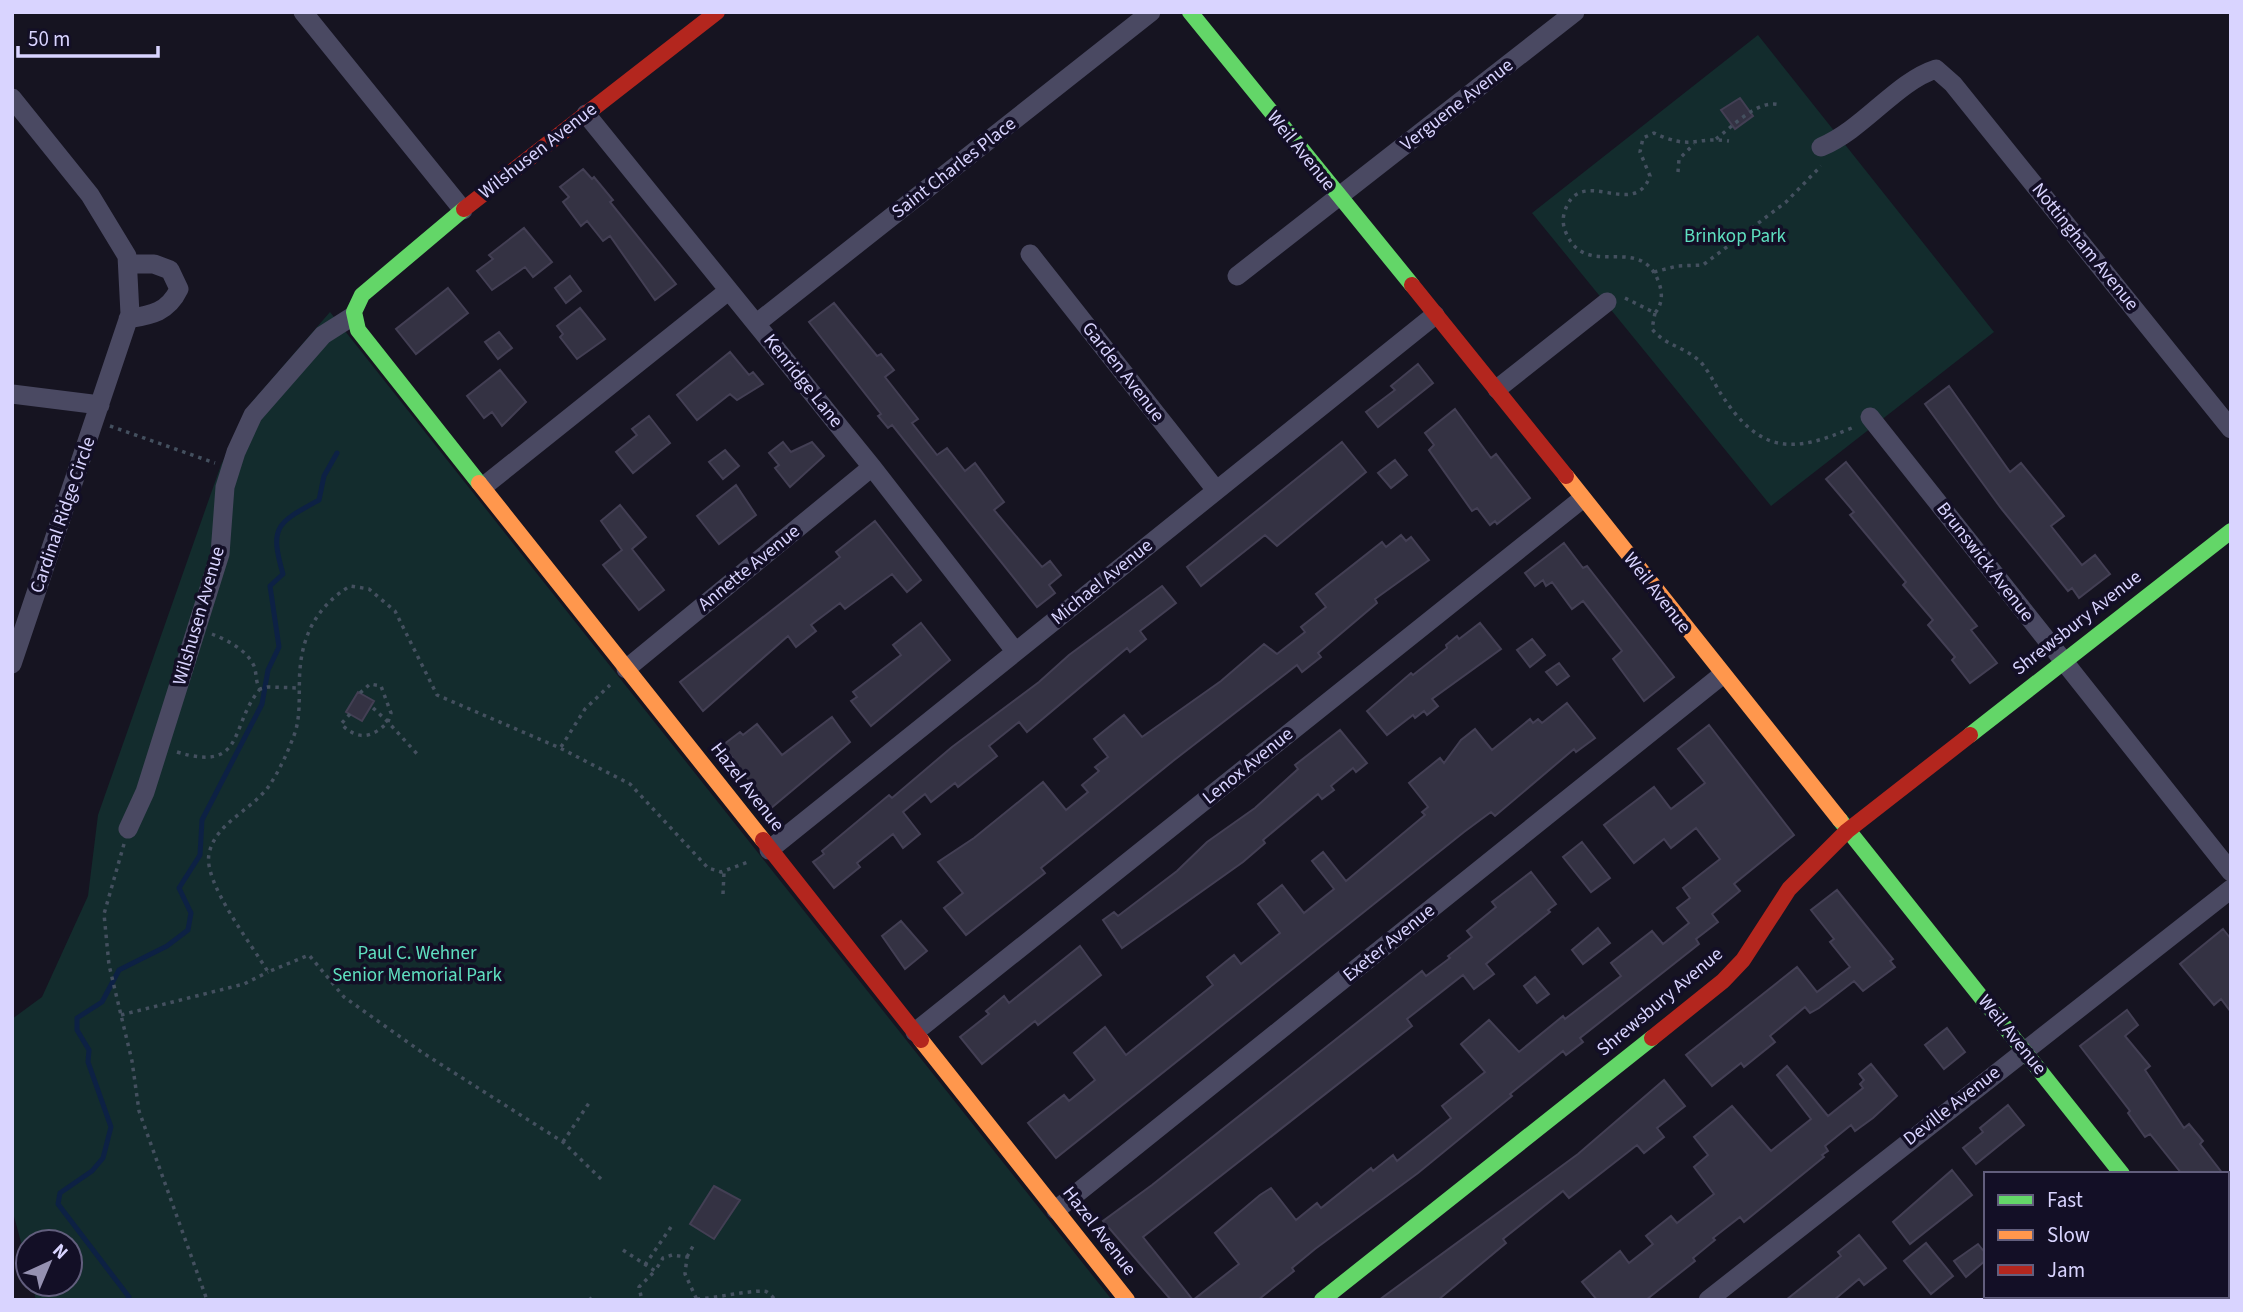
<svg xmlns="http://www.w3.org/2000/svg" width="2243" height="1312" viewBox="0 0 2243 1312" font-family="'Source Sans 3',sans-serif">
<rect width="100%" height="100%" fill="#161421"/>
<!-- green -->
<path fill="#132c2d" d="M1758 35 1994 332 1771 506 1532 213Z
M330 312 1112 1300H36L32 1284H70V1242H28V1268L12 1209V1019L42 997 88 896 98 815 221 465 252 402Z"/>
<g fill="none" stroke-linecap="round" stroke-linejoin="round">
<!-- stream -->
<path stroke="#0d2144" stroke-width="5" d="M127 1300 129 1297 58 1204 60 1193 92 1171 103 1158 111 1127 88 1062 89 1050 77 1030V1018L102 1002 119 970 167 946 188 930 191 913 179 888 200 855 202 820 262 704 268 670 279 647 270 586 283 574C269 526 277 523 319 500L324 476 337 453"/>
</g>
<!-- building -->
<path fill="#343243" stroke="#433f54" stroke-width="2" d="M1740 98 1753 116 1735 129 1721 110Z
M583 169 592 179 594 177 613 200 610 202 676 284 655 300 610 236 603 241 587 221 581 226 563 202 569 197 560 187Z
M524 228 552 262 533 277 525 267 492 290 477 271 493 259 489 255Z
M570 276 581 291 566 303 555 288Z
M448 288 468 313 416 354 396 329Z
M834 303 877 356 881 354 894 370 885 377 918 419 912 423 937 455 947 448 965 471 975 463 1004 502 994 510 1042 567 1050 561 1061 575 1049 585 1055 593 1037 607 892 425 888 428 878 416 881 414 809 322Z
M580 308 605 339 577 359 560 337 563 334 557 326Z
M499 332 512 348 498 359 485 342Z
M730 352 749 375 753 372 763 384 737 400 730 394 697 420 677 395Z
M1418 364 1433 383 1378 427 1366 412 1395 390 1391 386Z
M500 370 526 402 502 426 492 412 484 418 467 396Z
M1949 386 2010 472 2021 463 2064 516 2051 526 2082 565 2095 555 2110 574 2079 598 2072 588 2068 591 2000 507 1925 404Z
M1455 409 1491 458 1496 454 1530 498 1497 524 1495 521 1490 525 1477 508 1472 511 1429 450 1434 445 1425 433Z
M649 416 670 443 633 473 616 452 637 435 632 429Z
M783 442 791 452 812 442 824 456 790 487 775 468 779 465 769 453Z
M1342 442 1366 472 1277 546 1265 535 1201 586 1187 567Z
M725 450 739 466 723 479 709 462Z
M1395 460 1407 475 1391 488 1378 473Z
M1846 462 1977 626 1971 630 1997 663 1970 683 1952 660 1955 657 1928 625 1933 620 1903 585 1906 582 1850 515 1854 512 1826 479Z
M736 485 756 515 719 544 697 516Z
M620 505 646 537 632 549 664 590 639 610 603 565 622 550 601 521Z
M875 521 921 580 907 592 892 574 845 609 840 603 811 625 816 631 796 647 788 636 703 711 680 682 840 557 836 552Z
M1401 535 1406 541 1411 537 1429 560 1375 599 1377 603 1318 653 1321 657 1302 672 1297 665 1173 761 1041 868 1045 873 966 935 944 908 963 893 938 862 974 838 1043 782 1066 810 1088 792 1082 785 1099 771 1095 767 1108 757 1094 739 1124 715 1142 737 1221 681 1264 644 1277 654 1305 632 1301 627 1326 607 1316 594 1382 542 1386 547Z
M1564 543 1583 568 1587 566 1674 677 1644 701 1613 659 1622 651 1583 601 1572 609 1552 582 1546 586 1543 580 1535 586 1525 573Z
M1162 586 1176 603 1140 631 1146 639 1130 652 1127 648 1027 732 1019 722 989 746 997 756 958 787 955 783 931 802 925 794 903 812 920 834 903 848 893 834 857 863 860 867 834 888 813 862 824 854 822 851 889 795 892 798 952 747 1039 682 1069 655Z
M921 623 950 660 871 726 851 701 857 697 853 692 901 655 893 645Z
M1480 623 1501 649 1432 699 1438 706 1427 715 1424 711 1415 718 1413 715 1387 735 1367 711 1411 673 1413 675 1447 648 1446 645 1457 636 1459 639Z
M1532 639 1545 655 1530 667 1517 650Z
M1559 663 1569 676 1557 685 1546 672Z
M358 692 374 701 362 721 346 712Z
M1567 703 1595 738 1576 752 1574 749 1495 816 1491 812 1464 832 1056 1158 1028 1123 1064 1095 1069 1101 1095 1080 1074 1053 1105 1027 1126 1055 1213 985 1207 977 1234 955 1241 964 1280 933 1258 904 1282 885 1304 913 1334 889 1312 861 1323 852 1346 881 1425 815 1422 812 1428 807 1409 783 1440 758 1444 763 1461 740 1475 729 1492 750 1530 719 1533 723 1538 719 1542 723Z
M832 717 850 742 770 809 723 745 740 732 743 735 757 724 782 755Z
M1709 725 1794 835 1734 884 1740 891 1712 914 1718 922 1696 939 1699 944 1580 1038 1583 1042 1566 1055 1563 1051 1510 1094 1512 1096 1418 1173 1315 1249 1292 1268 1294 1271 1258 1300H1171L1103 1221 1152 1185 1422 971 1426 976 1450 958 1448 956 1472 937 1467 931 1496 907 1492 902 1531 872 1556 904 1548 910 1550 912 1486 964 1494 974 1474 989 1463 975 1407 1019 1412 1026 1143 1237 1193 1300 1239 1264 1215 1233 1260 1195 1271 1188 1296 1220 1317 1203 1321 1208 1371 1168 1373 1171 1393 1155 1397 1161 1451 1118 1442 1106 1485 1072 1461 1044 1489 1020 1519 1052 1563 1016 1565 1019 1621 976 1611 963 1652 931 1663 944 1689 923 1677 908 1690 898 1683 888 1720 859 1696 828 1671 848 1664 839 1634 863 1604 825 1654 787 1671 809 1705 783 1678 749Z
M1340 730 1367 763 1356 772 1353 768 1331 786 1334 790 1322 799 1318 794 1263 840 1265 843 1243 862 1122 948 1103 920 1114 912 1118 916 1177 871 1207 842 1255 808 1298 769 1295 765Z
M1582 842 1610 878 1591 892 1563 857Z
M1837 890 1893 959 1890 961 1895 967 1863 991 1854 981 1819 1008 1810 1013 1805 1007 1770 1036 1775 1042 1744 1067 1741 1063 1712 1086 1686 1055 1797 967 1817 992 1850 967 1830 942 1834 939 1811 910Z
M901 921 927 951 905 969 882 936Z
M1598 928 1610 943 1583 964 1572 950Z
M2223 929 2231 939V1012L2221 999 2214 1005 2180 964Z
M1080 946 1101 975 1038 1025 1035 1021 982 1064 960 1037 989 1014 986 1011 1004 996 1009 1003Z
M1535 977 1549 994 1537 1003 1524 986Z
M2127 1010 2138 1025 2125 1036 2150 1066 2145 1070 2184 1128 2189 1124 2203 1141 2200 1144 2223 1174H2182L2150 1134 2145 1137 2128 1113 2130 1111 2080 1046Z
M1947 1028 1965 1052 1944 1069 1925 1045Z
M1871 1064 1897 1096 1873 1118 1855 1131 1851 1125 1825 1146 1828 1151 1822 1155 1824 1157 1744 1222 1740 1217 1713 1238 1715 1240 1693 1258 1695 1261 1646 1300H1597L1582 1282 1620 1251 1629 1263 1653 1244 1646 1236 1671 1216 1677 1223 1714 1194 1694 1167 1708 1155 1694 1137 1732 1106 1771 1151 1811 1119 1777 1075 1787 1066 1828 1116 1863 1088 1860 1084 1864 1080 1859 1074Z
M1664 1080 1685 1106 1657 1128 1664 1137 1644 1153 1637 1145 1569 1198 1563 1191 1503 1239 1506 1243 1438 1300H1379L1578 1154Z
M2008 1105 2024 1125 1976 1164 1963 1148 1983 1132 1980 1128Z
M1952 1170 1972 1195 1910 1244 1893 1222Z
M714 1186 740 1200 714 1239 690 1224Z
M1859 1235 1886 1268 1864 1285 1859 1279 1834 1300H1786L1841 1256 1838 1252Z
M1926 1243 1953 1276 1931 1294 1904 1261Z
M1978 1244 1986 1254V1260L1966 1277 1954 1261Z"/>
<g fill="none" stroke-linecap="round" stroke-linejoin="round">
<!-- path -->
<path stroke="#44505f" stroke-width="3.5" stroke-dasharray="3.5 5" stroke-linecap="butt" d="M1716 139C1732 127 1759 98 1780 105
M1678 172 1679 159 1694 144
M1654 272 1677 266 1703 265 1786 202 1821 166
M1625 298 1655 313C1662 305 1663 294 1659 283 1641 232 1588 280 1567 235 1564 229 1562 222 1564 214 1578 161 1634 222 1650 176L1640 152 1643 138 1654 133C1692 151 1695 136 1729 141
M1655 313 1652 329C1665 345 1681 346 1696 358 1706 365 1714 383 1721 394 1760 454 1792 454 1854 427
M110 426 215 463
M212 634C227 640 247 650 254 666 257 674 255 681 260 689L268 687 299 688
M360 693 370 684 381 686 391 713 388 722 419 756
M350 714 341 724C358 741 372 738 388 722L371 706
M561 747 585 709 610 685
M177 752C246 773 229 726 260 689
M124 844 104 914 109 965 132 1061 139 1111 207 1300
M723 894 724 872
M121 1015 244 984 268 972
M563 1142 591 1100
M601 1179 563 1142 423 1053 344 997 309 955 268 972C253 946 203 883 209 854 215 823 252 810 269 786 278 773 287 754 293 738 302 717 298 692 300 669 303 632 319 605 350 586L369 589 395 611 437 695 560 748 630 784 708 868 721 872 751 861
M623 1250 655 1271 663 1258 672 1255 687 1257 685 1274 697 1300
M687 1257 693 1246
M645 1265 671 1227
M641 1296 639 1287 655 1271
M697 1299C711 1299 760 1288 767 1292 770 1294 773 1297 775 1300
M589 1300 593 1297"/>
<!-- street -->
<path stroke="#4a4962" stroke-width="19" d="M303 12 463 210
M12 98 90 195 127 256 130 314 12 664
M586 114 872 467 1015 651
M1821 147C1864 129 1896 82 1936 69L1953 84 2231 429
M1030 254 1216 490
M128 264H154L170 270 179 289C168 312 152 315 128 319
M1237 276 1575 12
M757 323 1151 12
M1497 389 1607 302
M12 394 100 405
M1870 417 2231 872
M484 486 728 291
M626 669 872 467
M128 829 145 792 220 554 225 487 236 452 253 415 323 335 353 316
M769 850 1435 315
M915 1032 1582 499
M1056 1210 1722 675
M2227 1273 2231 1271
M2220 1296 2222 1300
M1708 1300 2231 889
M2195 1300 2199 1296"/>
<!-- fast -->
<path stroke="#63d668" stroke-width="16" d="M1190 12 1412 285
M464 209 362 295 354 312 358 330 479 483
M1970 735 2231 531
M1840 820 2122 1174
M1322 1300 1652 1038"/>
<!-- slow -->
<path stroke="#ff974d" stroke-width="16" d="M1566 476 1840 820
M479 483 763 840
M921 1040 1127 1300"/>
<!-- jam -->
<path stroke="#b3261e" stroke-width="16" d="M464 209 717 12
M1412 285 1566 476
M763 840 921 1040
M1652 1038 1723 981 1743 960 1789 889 1847 831 1970 735"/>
</g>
<g text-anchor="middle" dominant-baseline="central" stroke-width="7" stroke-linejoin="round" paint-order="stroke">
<!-- street labels -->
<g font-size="19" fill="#d9d4ff" stroke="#130f26">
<text transform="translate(1457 105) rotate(-38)">Verguene Avenue</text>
<text transform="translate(538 151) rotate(-38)">Wilshusen Avenue</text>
<text transform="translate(1301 151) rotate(51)">Weil Avenue</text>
<text transform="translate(954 168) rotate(-38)">Saint Charles Place</text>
<text transform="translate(2085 247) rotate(51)">Nottingham Avenue</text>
<text transform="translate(1123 372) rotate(52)">Garden Avenue</text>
<text transform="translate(803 381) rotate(51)">Kenridge Lane</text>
<text transform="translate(63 515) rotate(-71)">Cardinal Ridge Circle</text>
<text transform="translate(1985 562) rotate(52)">Brunswick Avenue</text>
<text transform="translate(749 568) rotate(-39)">Annette Avenue</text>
<text transform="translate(1102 582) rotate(-39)">Michael Avenue</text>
<text transform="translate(1657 593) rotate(52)">Weil Avenue</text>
<text transform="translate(199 616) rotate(-74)">Wilshusen Avenue</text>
<text transform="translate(2077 623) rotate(-38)">Shrewsbury Avenue</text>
<text transform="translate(1248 766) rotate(-39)">Lenox Avenue</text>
<text transform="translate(747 787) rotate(52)">Hazel Avenue</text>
<text transform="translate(1389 943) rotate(-39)">Exeter Avenue</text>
<text transform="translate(1660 1002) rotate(-40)">Shrewsbury Avenue</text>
<text transform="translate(2012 1035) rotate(51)">Weil Avenue</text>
<text transform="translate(1952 1106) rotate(-38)">Deville Avenue</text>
<text transform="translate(1099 1231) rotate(52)">Hazel Avenue</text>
</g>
<!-- park labels -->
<g font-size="19" fill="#5fe0c0" stroke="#130f26">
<text x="1735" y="236">Brinkop Park</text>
<text x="417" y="953">Paul C. Wehner<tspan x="417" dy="22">Senior Memorial Park</tspan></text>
</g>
</g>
<!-- border -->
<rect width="2243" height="1312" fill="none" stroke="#d9d4ff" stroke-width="28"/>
<!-- legend -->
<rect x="1984" y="1172" width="245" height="126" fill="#130f26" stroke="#625e7d" stroke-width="2"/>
<rect x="1998" y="1195" width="35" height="10" fill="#63d668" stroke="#625e7d" stroke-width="2"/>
<text x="2047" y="1207" font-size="21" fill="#d9d4ff">Fast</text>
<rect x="1998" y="1230" width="35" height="10" fill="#ff974d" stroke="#625e7d" stroke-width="2"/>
<text x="2047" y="1242" font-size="21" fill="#d9d4ff">Slow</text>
<rect x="1998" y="1265" width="35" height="10" fill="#b3261e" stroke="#625e7d" stroke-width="2"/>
<text x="2047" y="1277" font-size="21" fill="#d9d4ff">Jam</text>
<!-- north arrow -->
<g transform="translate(49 1263) rotate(44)"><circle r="33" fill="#130f26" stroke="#625e7d" stroke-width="2"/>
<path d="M0-5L12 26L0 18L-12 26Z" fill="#9591b1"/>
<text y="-10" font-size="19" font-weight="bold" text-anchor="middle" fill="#d9d4ff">N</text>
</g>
<!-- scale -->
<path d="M18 46v10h140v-10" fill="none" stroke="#d9d4ff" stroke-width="3.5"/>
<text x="28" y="46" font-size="21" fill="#d9d4ff" stroke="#130f26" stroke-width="5" paint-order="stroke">50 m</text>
</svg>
